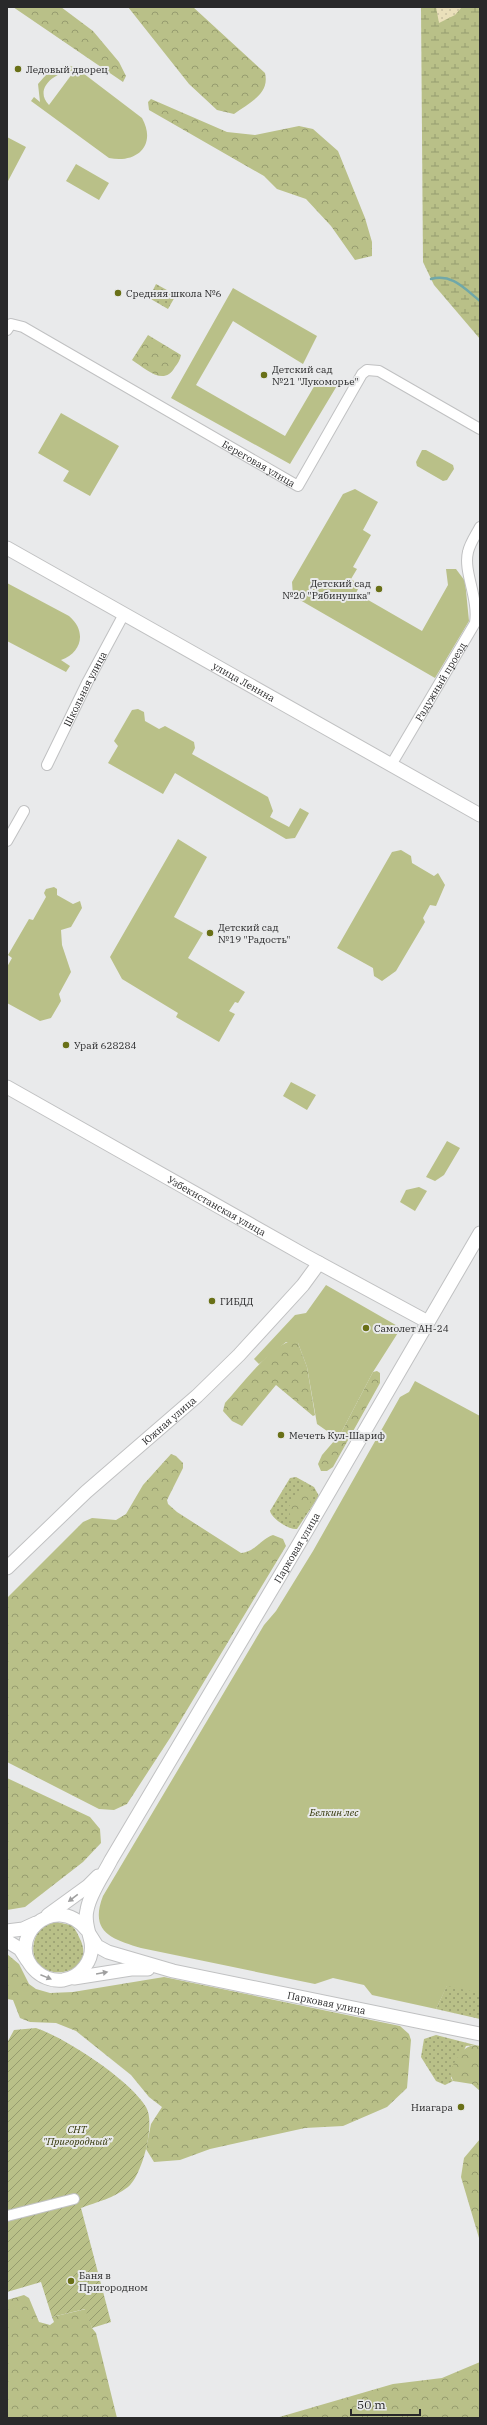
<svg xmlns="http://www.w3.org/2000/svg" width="487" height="2425" viewBox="0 0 487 2425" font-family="'IBM Plex Serif',serif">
<defs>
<pattern id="grass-dots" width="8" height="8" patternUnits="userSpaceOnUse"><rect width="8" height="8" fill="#b9c088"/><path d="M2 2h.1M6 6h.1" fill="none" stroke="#969c6f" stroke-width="1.8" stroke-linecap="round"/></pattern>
<pattern id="forest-crowns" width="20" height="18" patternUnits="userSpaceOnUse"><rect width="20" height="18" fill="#b9c088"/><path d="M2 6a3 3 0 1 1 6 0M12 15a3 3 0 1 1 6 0" fill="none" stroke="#969c6f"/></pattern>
<pattern id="wetland-marsh" width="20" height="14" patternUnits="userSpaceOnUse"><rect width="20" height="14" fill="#b9c088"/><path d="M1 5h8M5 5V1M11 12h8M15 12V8" fill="none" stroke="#969c6f"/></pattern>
<pattern id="sand-dots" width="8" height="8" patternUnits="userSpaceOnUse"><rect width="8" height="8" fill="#eae0bb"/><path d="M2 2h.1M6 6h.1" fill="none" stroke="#c9c0a1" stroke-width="1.8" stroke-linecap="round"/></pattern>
<pattern id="garden-furrows" width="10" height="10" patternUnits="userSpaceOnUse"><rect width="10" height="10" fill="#b9c088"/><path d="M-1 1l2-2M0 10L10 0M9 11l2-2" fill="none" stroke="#969c6f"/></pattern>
</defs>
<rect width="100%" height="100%" fill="#e9eaeb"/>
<!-- grass -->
<path fill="url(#grass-dots)" d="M156 284 176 295 168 309 149 298Z
M296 1477 314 1487 319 1496 297 1529C289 1530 272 1519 270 1511L290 1478Z
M480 1914V2019L436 2009Z
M56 1922 71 1925C76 1929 78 1935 81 1941 97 1980 25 1985 34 1942 37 1930 44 1925 56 1922Z
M436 2035 475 2045 466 2046 451 2078 453 2081 445 2085 436 2081 421 2057 424 2039Z"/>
<!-- forest -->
<path fill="url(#forest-crowns)" d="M13 7H61L93 31 119 62 126 76 123 82Z
M128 7H193L265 73C270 94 250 102 234 114L217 110 189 84Z
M151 99 227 132 255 135 299 126 313 129 338 151 365 218 372 242V256L355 260 331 226 306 199 277 189 264 176 149 110 148 102Z
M148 335 181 355C180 360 178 363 175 367 164 387 146 369 132 360Z
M292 1341 298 1343 307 1367 315 1415 313 1416 276 1385 242 1426 232 1421 223 1411 225 1403C239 1388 272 1344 292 1341Z
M377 1371 380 1373V1383L333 1467 327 1471H321L318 1464 322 1455 341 1433 373 1372Z
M171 1454 176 1456 183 1463V1468L167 1500 168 1504 177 1512 241 1553C255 1552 261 1539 273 1535L283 1539 286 1546 170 1738 127 1804 114 1810 99 1809 7 1762V1598L83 1522 92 1518 116 1520 126 1514 143 1485Z
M307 1487 312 1489C315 1500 305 1511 299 1520L292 1521 288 1508 302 1488Z
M7 1778 90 1817 100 1829 101 1843 83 1862 25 1907 7 1910Z
M7 1954 19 1964 29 1984 36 1989 50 1993 73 1992 164 1977 400 2026 409 2034 411 2040 407 2088 387 2107 343 2126 305 2128 210 2149 180 2160 154 2162 146 2149 151 2124 162 2107 149 2097 131 2075 76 2031 56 2023 30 2022 20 2018 13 2000 7 1999Z
M475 2045 480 2046V2091L472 2084 453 2081 450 2072C456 2060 460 2047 475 2045Z
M480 2139V2238H479L461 2177 464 2158Z
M24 2295 29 2298 39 2322 50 2325 54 2322 52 2317 86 2309 92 2328 96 2333 117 2418H7V2300Z
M480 2362V2418H276L393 2384 442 2378Z"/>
<!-- wetland -->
<path fill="url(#wetland-marsh)" d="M421 7H480V339L434 285 423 262Z"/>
<!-- sand -->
<path fill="url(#sand-dots)" d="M436 7H462L455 15 439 23Z"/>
<!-- park -->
<path fill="#b9c088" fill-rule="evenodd" d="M66 65 75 67 142 118C157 145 137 164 109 158L31 101 34 97 40 102 38 84 51 69ZM69 72 72 74 49 105C34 90 53 73 69 72Z
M7 137 26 147 7 183Z
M76 164 109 183 99 200 66 181Z
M233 288 317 336 303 364 233 321 196 385 285 436 319 378 338 384 290 464 171 398Z
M61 413 119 446 90 496 63 481 69 471 38 453Z
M422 450H426L453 465 454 469 447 480 443 481 417 466 416 462Z
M355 489 378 502 363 530 371 535 353 567 357 569 351 579 360 585 356 593 422 631 448 585 446 569H456L465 581 469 621 435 678 293 596 292 582 343 494Z
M7 583 69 616C87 631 82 653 61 660L70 666 66 672 7 641Z
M138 709 144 712 145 721 159 729 165 726 194 742 195 748 192 754 268 797 273 811 270 817 289 827 300 808 309 813 295 838 286 839 175 773 163 794 108 763 118 746 114 741 132 710Z
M178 839 207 857 174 917 203 933 188 958 245 992 238 1003 235 1002 229 1011 235 1014 219 1042 176 1017 178 1013 122 979 110 957Z
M401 850 411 856 412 863 434 876 438 873 445 885 436 906 430 905 423 918 425 922 396 971 382 981 374 976 373 968 337 948 392 852Z
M54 887 57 889V895L73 904 80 901 82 908 71 927 61 930 62 945 71 972 59 994 61 1001 51 1018 40 1021 7 1003V967L12 958 8 955 29 919 33 920 46 897 44 893 46 889Z
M291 1082 316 1095 307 1110 283 1096Z
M447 1141 460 1148 444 1175 435 1181 426 1177Z
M419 1187 427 1191 415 1211 400 1202 406 1190Z
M326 1285 401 1328 373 1372 341 1433 327 1431 317 1424 307 1367 298 1343 286 1342 259 1364 254 1359 295 1315 306 1313Z
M415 1381 480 1416V1993L447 1986 436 2009 372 1995 364 1985 333 1978 315 1984 141 1948C112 1939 89 1932 103 1896L264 1625 276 1611 313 1551 400 1397 409 1392Z"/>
<!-- garden -->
<path fill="url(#garden-furrows)" d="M36 2028C66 2038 130 2080 146 2107 156 2123 142 2176 128 2187 114 2198 97 2202 81 2208L111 2322 92 2328 85 2309 52 2317 41 2282 7 2292V2043L14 2030Z"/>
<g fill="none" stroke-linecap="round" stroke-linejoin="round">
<!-- stream -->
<path stroke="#70a8a9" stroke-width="2.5" d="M431 279C452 273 465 289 480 301"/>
<!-- minor casing -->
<g stroke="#c0c1c2" stroke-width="12">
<g id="minor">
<path id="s1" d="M7 330 11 324 23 327 298 486 362 374 367 370 379 371 480 429"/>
<path id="s2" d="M47 765 88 681 124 614"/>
<path id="s3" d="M391 765 475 623C479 598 463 572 468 552 470 543 476 535 480 527"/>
<path d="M7 841 24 811"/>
<path d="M7 2216 74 2199"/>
</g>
</g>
<!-- major casing -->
<g stroke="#c0c1c2" stroke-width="15">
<g id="major">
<path id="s4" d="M7 548 480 815"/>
<path id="s5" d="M7 1087 306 1256 428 1322"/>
<path id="s6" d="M7 1568 86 1492 197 1396 239 1355 303 1285 319 1263"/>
<path d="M48 1915 88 1886 98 1876"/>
<path id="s7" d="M87 1930C53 1889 2 1942 37 1972 44 1978 54 1981 63 1980 81 1977 94 1960 91 1942 89 1931 84 1922 87 1910 90 1893 103 1876 111 1860L300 1542 480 1233"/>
<path d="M7 1931 23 1929 36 1923"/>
<path id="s8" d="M90 1935 97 1946 108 1952 173 1971 480 2034"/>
<path d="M7 1941 20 1949 27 1960"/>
<path d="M74 1978 131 1969H148"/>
</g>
</g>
<!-- minor -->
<use href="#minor" stroke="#fff" stroke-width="10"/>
<!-- major -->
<use href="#major" stroke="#fff" stroke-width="13"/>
</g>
<!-- one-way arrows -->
<defs><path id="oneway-solid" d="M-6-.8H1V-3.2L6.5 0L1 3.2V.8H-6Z"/></defs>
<g fill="#9f9f9f">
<use href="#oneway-solid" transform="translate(73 1898) rotate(143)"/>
<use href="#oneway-solid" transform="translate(102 1973) rotate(-10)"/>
<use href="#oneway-solid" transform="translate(46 1977) rotate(22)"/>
</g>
<!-- markers -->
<g fill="#697017" stroke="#e9eaeb" stroke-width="1.5">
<circle cx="18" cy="69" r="4"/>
<circle cx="118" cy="293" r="4"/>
<circle cx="264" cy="375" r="4"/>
<circle cx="379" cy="589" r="4"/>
<circle cx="210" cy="933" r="4"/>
<circle cx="66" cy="1045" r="4"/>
<circle cx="212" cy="1301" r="4"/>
<circle cx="366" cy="1328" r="4"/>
<circle cx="281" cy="1435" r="4"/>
<circle cx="461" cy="2107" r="4"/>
<circle cx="71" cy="2281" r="4"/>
</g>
<g text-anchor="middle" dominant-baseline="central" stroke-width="4" stroke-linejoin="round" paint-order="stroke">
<!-- poi labels -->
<g font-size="10" fill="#29292a" stroke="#e9eaeb" text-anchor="start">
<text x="26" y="69">Ледовый дворец</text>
<text x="126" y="293">Средняя школа №6</text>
<text x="272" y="369">Детский сад<tspan x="272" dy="12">№21 "Лукоморье"</tspan></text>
<text x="371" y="583" text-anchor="end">Детский сад<tspan x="371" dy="12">№20 "Рябинушка"</tspan></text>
<text x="218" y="927">Детский сад<tspan x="218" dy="12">№19 "Радость"</tspan></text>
<text x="74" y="1045">Урай 628284</text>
<text x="220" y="1301">ГИБДД</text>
<text x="374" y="1328">Самолет АН-24</text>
<text x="289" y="1435">Мечеть Кул-Шариф</text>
<text x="453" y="2107" text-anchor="end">Ниагара</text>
<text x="79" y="2275">Баня в<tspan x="79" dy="12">Пригородном</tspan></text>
</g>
<!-- street labels -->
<g font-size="10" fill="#29292a" stroke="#e9eaeb">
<text stroke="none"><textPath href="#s1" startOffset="292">Береговая улица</textPath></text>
<text stroke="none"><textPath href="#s4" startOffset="272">улица Ленина</textPath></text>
<text stroke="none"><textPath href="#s3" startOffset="97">Радужный проезд</textPath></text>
<text stroke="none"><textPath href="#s2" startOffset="85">Школьная улица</textPath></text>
<text stroke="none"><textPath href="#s5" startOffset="241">Узбекистанская улица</textPath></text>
<text stroke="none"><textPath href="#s6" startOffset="219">Южная улица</textPath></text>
<text stroke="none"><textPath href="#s7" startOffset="644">Парковая улица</textPath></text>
<text stroke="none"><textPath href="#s8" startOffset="250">Парковая улица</textPath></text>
</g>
<!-- park labels -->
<g font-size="10" font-style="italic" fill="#303305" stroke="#e9eaeb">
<text x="334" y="1812">Белкин лес</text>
<text x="77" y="2129">СНТ<tspan x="77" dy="12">"Пригородный"</tspan></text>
</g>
</g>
<!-- border -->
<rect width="487" height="2425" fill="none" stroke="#29292a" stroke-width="16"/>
<!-- scale -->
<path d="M351 2409v6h69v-6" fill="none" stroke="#29292a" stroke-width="2"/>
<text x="357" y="2409" font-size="12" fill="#29292a" stroke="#e9eaeb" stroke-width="3" paint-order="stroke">50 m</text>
</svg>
